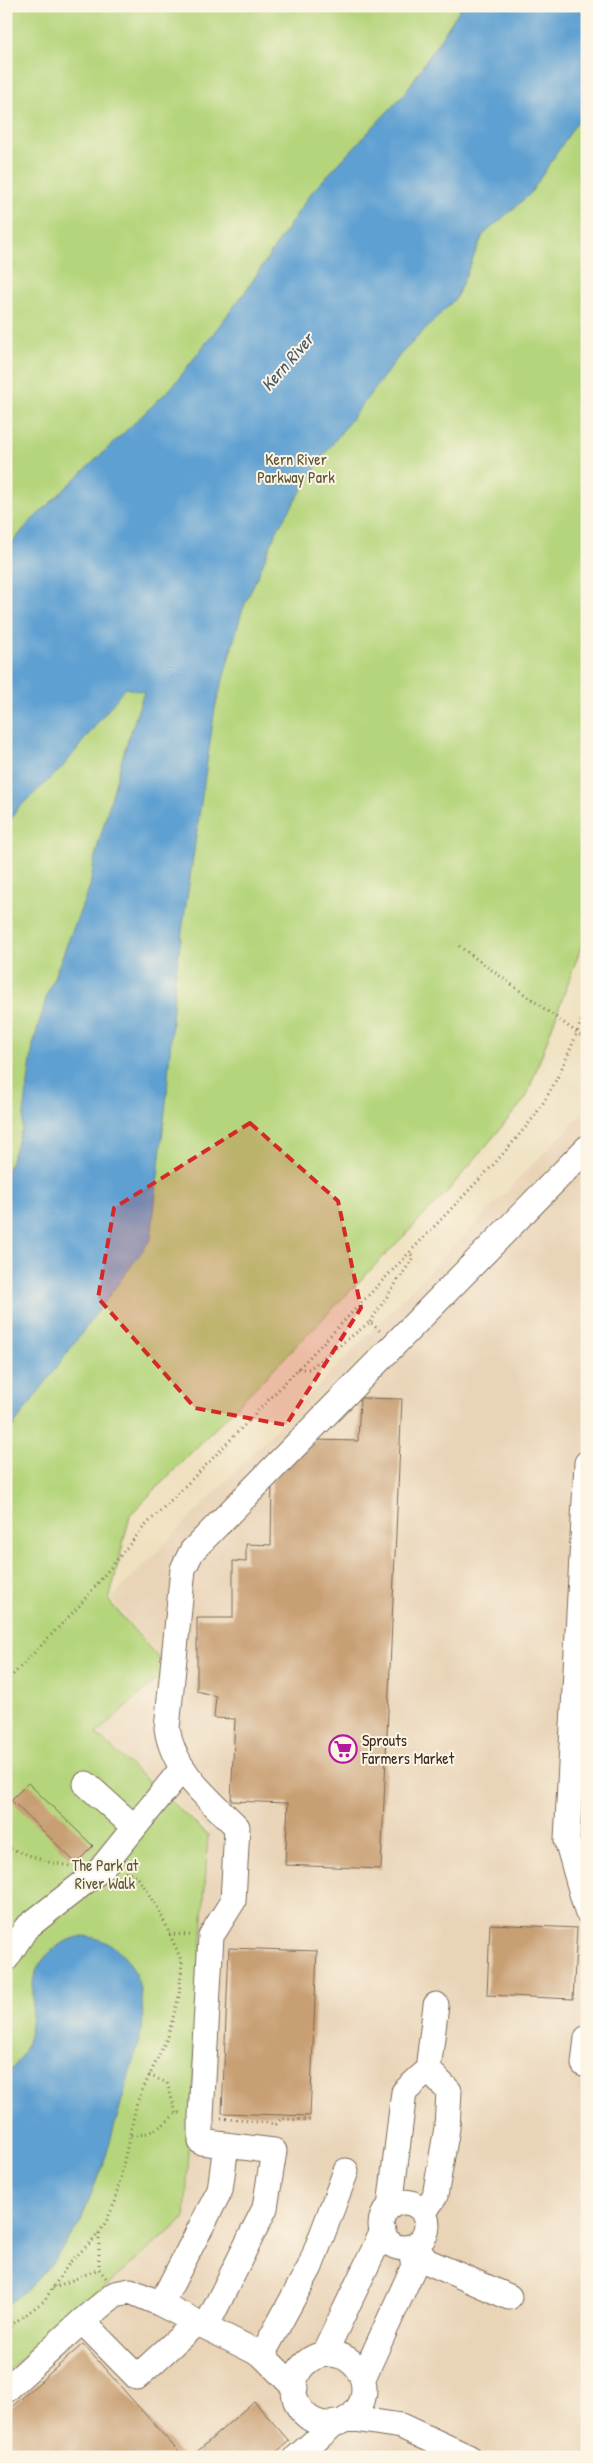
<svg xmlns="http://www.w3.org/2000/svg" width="593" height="2463" viewBox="0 0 593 2463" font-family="'Patrick Hand',sans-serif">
<rect width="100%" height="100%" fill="#fcf5e5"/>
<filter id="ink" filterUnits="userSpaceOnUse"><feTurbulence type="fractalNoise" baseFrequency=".02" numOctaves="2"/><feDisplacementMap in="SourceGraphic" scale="10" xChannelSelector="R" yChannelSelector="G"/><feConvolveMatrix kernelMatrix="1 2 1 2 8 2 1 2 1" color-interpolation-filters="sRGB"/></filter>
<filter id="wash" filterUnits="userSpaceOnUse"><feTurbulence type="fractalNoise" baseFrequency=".0096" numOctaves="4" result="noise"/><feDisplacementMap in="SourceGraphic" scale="20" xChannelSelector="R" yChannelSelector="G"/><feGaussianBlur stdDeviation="1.12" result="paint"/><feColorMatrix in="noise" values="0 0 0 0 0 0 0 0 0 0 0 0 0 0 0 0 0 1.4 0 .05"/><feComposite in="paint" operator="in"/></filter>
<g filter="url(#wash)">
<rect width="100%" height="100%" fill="#efe1c0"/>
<!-- built -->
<path fill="#e9d4b8" d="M582 1114 587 1115V2457H6V2365L187 2203 208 1830 95 1733 123 1712 169 1668 111 1599Z"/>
<!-- green -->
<path fill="#b5d57c" stroke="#78804d" d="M6 6H587V931L526 1098 448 1191 130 1515 109 1601 168 1669 96 1734 208 1835 185 2218 6 2372Z"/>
<!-- water -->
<path fill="#5fa0d2" stroke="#4d6578" d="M462 6H587V107L529 195 483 235 456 298 400 355 321 459 278 529 242 611 215 708 175 979 167 1093 151 1239 6 1436V1174L22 1129 33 1045 47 995 90 886 95 856 124 752 144 692 125 688 62 768 17 809 6 828V550L29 523 172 387 245 292 310 194 405 93Z
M84 1936C133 1942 146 1986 142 2030L106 2156 80 2223 52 2263 29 2288 6 2306V2075C28 2056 32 2028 33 2001 33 1993 32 1981 35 1974 44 1953 61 1940 84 1936Z"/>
<g id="blocks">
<!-- building -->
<path fill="#c89f73" d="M360 1398 402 1399 381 1869 285 1865 288 1803 231 1801 235 1719 214 1718 216 1696 197 1691V1618H233V1561L246 1562V1544L271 1545 272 1480 315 1440 358 1441Z
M28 1783 93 1846 76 1863 11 1800Z
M490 1924 577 1928 573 1999 487 1995Z
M229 1948 317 1951 310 2116 222 2113Z
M83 2344 183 2457H6V2412Z
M254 2401 289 2441 271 2457H191Z"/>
</g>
</g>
<g filter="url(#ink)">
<use href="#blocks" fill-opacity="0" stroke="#7a6a57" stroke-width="1"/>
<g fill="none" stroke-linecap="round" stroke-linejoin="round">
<!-- minor casing -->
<g stroke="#7a6a57" stroke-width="27">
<path id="minor" d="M587 1463 567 1840 587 1911
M86 1784 134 1827
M6 1959 26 1928 100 1870 181 1770
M584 2064 587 2038
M381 2225a23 23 0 1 1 46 0a23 23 0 1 1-46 0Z
M390 2207 404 2092 428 2070 436 2005
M424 2212 435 2196 447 2128 449 2091 428 2070
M415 2245 426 2261 509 2297
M161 2304 130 2291 115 2294 82 2321 137 2377 197 2322
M206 2327 161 2304 220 2190 226 2145
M324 2354 383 2231
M294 2389a35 35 0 1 1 70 0a35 35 0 1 1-70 0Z
M262 2355 310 2267 346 2171
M363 2378 414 2266 410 2247
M295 2388 262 2355 206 2327 265 2208 274 2151 201 2142V2116L211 1936 233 1901 237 1827C208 1798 173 1771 167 1728L183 1569 192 1551 587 1148
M6 2390 82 2321
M348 2418 401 2426 468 2457
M297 2457 335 2423"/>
</g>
<!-- path -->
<path stroke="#7a6a57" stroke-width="3" stroke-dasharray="1 4" stroke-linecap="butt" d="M459 946 587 1040
M370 1322 413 1258 410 1252
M298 1369H309L370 1322 380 1331
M6 1682 79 1606 143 1528 212 1459 495 1163C508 1148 521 1133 533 1118 557 1085 573 1044 587 1006
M6 1847 48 1862 70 1866
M169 1934 191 1935
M149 2075 167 2083 176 2113
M221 2118 276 2124 281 2119 311 2120
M131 2135C150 2136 163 2126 176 2113H180
M99 2234V2269
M53 2288 99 2269 106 2278
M6 2329 44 2301 70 2262 95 2238 106 2222 115 2202 137 2102 168 2036 179 1996 182 1962 159 1910 137 1876 125 1872"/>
<!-- minor -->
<use href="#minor" stroke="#fff" stroke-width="25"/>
</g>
</g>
<!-- marked area -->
<path fill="#d62828" fill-opacity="0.2" stroke="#d62828" stroke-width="4" stroke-dasharray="10 6" stroke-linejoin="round" d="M250 1123 338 1201 361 1308 286 1425 195 1408 98 1298 114 1208Z"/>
<!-- icons -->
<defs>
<g id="supermarket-ring" transform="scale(1.4375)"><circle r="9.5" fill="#fcf5e5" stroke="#b5179e" stroke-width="1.5"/><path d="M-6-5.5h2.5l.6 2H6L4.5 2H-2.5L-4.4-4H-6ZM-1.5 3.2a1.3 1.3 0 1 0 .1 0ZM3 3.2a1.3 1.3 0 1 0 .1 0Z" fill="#b5179e"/></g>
</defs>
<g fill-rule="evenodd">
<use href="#supermarket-ring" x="343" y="1749"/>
</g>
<g text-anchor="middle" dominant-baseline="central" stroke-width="4" stroke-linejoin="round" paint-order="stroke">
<!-- park labels -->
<g font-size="16" fill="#5a5536" stroke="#fcf5e5">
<text x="296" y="459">Kern River<tspan x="296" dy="18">Parkway Park</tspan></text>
<text x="105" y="1865">The Park at<tspan x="105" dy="18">River Walk</tspan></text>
</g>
<!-- poi labels -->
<g font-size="16" fill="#3b2a1e" stroke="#fcf5e5" text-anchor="start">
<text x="362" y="1740">Sprouts<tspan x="362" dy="18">Farmers Market</tspan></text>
</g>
<!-- water labels -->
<g font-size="18" font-style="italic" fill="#495966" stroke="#fcf5e5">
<text transform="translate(287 362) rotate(-49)">Kern River</text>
</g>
</g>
<!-- margin -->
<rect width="593" height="2463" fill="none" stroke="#fcf5e5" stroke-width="25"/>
</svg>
